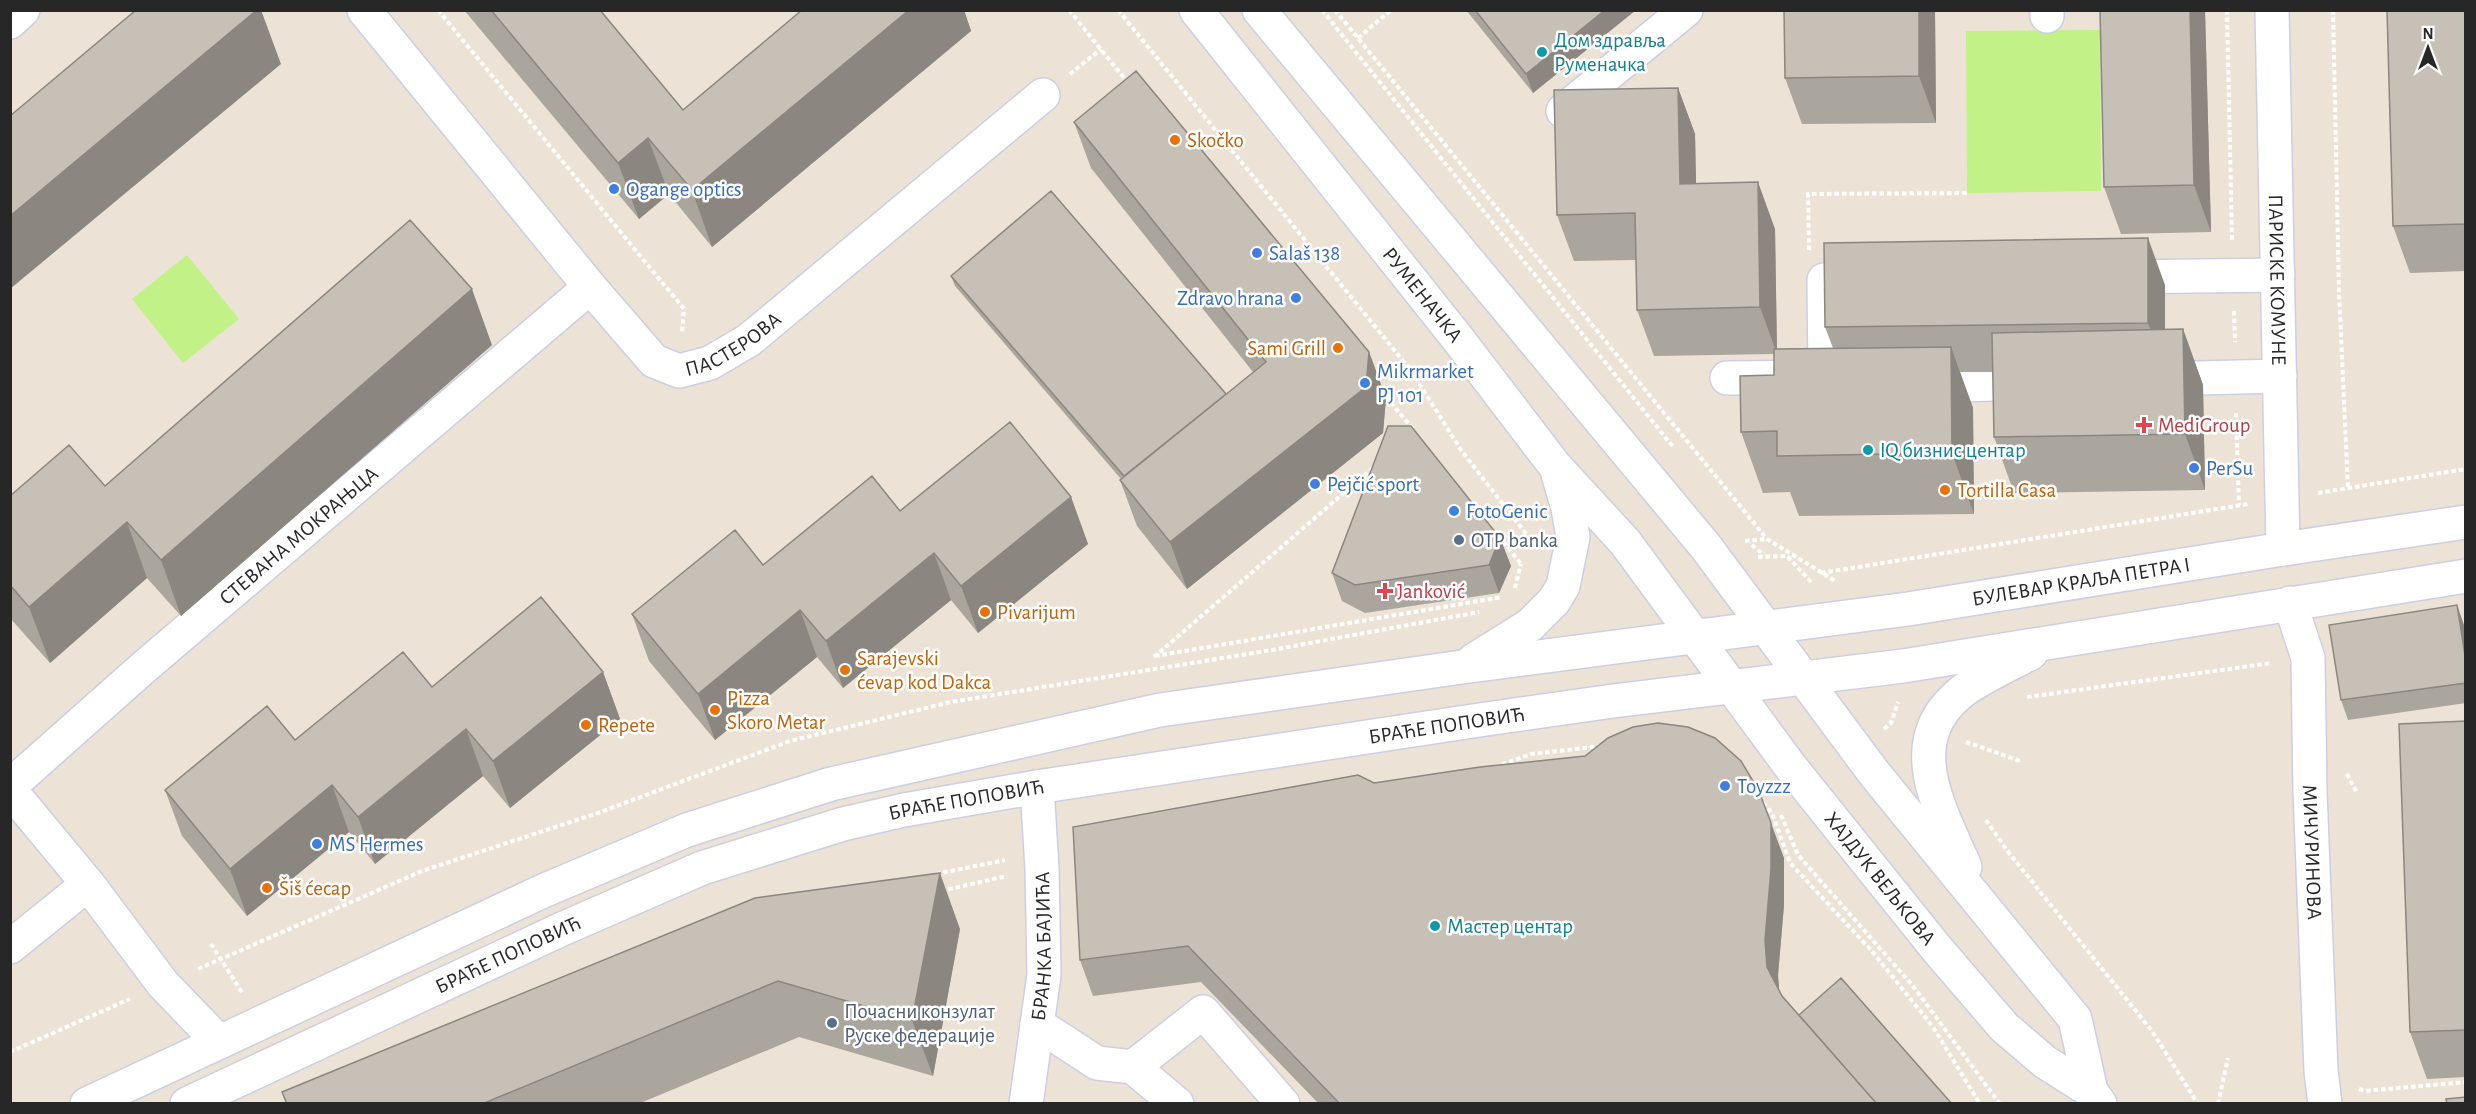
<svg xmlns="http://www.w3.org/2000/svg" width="2476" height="1114" viewBox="0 0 2476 1114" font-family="'Alegreya Sans',sans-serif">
<rect width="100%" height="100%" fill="#ece3d6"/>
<!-- pitch -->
<path fill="#c1f187" d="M2100 30 2101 191 1967 193 1966 31Z
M187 255 239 319 183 363 132 299Z"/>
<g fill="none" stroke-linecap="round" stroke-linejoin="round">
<!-- minor casing -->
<g stroke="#cccfe2" stroke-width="36">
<g id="minor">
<path id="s1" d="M364 10 590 287 654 361 679 371 710 363 749 340 1043 95"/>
<path id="s2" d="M1196 10 1458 339 1555 466 1625 542 1790 766 1937 949 2004 1027 2045 1062 2091 1091 2100 1104"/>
<path d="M1259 10 1706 547 1874 773 2075 1019 2091 1091"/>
<path d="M2047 10V16"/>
<path id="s3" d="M2272 10 2283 549"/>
<path d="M10 22 23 10"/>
<path d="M1563 111 1686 10"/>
<path d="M2117 277 2278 275"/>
<path d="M1727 378 1825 377 1824 280H1871"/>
<path d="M2156 379 2280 376"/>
<path d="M1919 386 2038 383"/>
<path id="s4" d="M2290 603 2308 658 2310 791 2321 1071 2325 1104"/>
<path d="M1474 660 1530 625 1554 601 1563 586 1573 537 1568 508 1558 474"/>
<path id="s5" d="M10 786 143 668 590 287"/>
<path d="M10 790 88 884 163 984 218 1041"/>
<path d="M1965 867C1941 810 1900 744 1959 694 1975 680 2011 664 2031 653"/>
<path d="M10 947 88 884"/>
<path d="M1037 1024 1097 1063 1133 1067 1203 1012 1283 1104"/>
<path d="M1133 1067 1177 1104"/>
<path id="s6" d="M87 1104 543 891 687 830 831 784 1160 710 1462 667 1908 609 2283 549 2466 522"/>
<path id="s7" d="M187 1104 562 929 702 868 843 824 904 810 1037 787 1486 719 1613 701 1903 666 2466 576"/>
<path id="s8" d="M1026 1104 1044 975 1042 869 1037 787"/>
</g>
</g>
<!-- path -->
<path stroke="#fff" stroke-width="4" stroke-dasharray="4.5 3" stroke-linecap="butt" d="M438 10 684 309 682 333
M1069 10 1129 84
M1118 10 1412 372 1461 450 1534 544
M1322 10 1674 448
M1335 10 1767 539 1837 582
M2227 10 2232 241
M2333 10 2339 292 2348 488
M1358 38 1391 10
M1070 74 1101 49
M1809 250 1808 194 1967 193
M2234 311 2235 342
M1381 391 1413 429
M2236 413 2239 505
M2318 493 2466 469
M1499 536 1521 564
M1745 541 1767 539
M1752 545 1764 555
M1758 557 1787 556 1813 584
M1821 573 2248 504
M1515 588 1521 564
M1155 656 1502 597
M1154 657 1374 467
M2027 697 2272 663
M1884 729 1891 723 1898 702
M1966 742 2020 761
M1495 767 1531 754 1602 746
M2347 774 2357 793
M1763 803 1772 813 1790 863 1871 950 1933 1027 1980 1104
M1781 815 1798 855 1913 986 2000 1104
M1986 820 2009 853 2152 1031 2198 1104
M936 874 1005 860
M941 891 1007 876
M211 944 243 994
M198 969 422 871 598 813 790 741 951 702 1272 650 1479 612
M10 1052 130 999
M2359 1089 2365 1091 2466 1082
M2218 1104 2228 1058"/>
<!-- minor -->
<use href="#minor" stroke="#fff" stroke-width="33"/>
</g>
<!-- wall -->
<path fill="#aaa59d" d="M464 10H600L683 110 802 10H964L971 31 712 247 669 194 639 219Z
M1466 10H1636L1533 93Z
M1784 10H2015V11H1935L1936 123 1802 124 1785 78Z
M2205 10 2211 232 2121 234 2104 187Z
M2466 10V271L2410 273 2393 226Z
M1678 88 1695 134 1696 183 1775 229 1777 349 1833 348 1825 327 2165 285V329H2183L2203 385 2205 490 2014 493 1994 437 1993 372H1960L1973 408 1974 514 1799 516 1790 492 1763 493 1741 432 1774 375V354L1654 356 1637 310 1636 260 1574 261 1557 215Z
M1074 122 1369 352 1386 398 1383 433 1187 589 1137 526 1120 480 1121 479 955 286 951 276 1226 394 1253 372 1091 168Z
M492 345 181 616 147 578 50 663 10 618V496L105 486Z
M1071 497 1088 544 978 633 951 600 843 688 817 657 715 740 649 661 632 614 763 565 900 511Z
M1500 538 1511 566 1499 593 1365 613 1342 601 1332 573Z
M2464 625 2466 634V703L2348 720 2341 700Z
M603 672 620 719 510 808 483 776 375 864 349 832 247 916 182 836 165 790 432 687Z
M2466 721V1077L2427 1079 2410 1032Z
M1585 756 1784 858V905L1778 975 1779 990 1782 996 1799 1015 1952 1104H1319L1201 982 1093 996 1080 960 1374 783Z
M960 929 933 1076 799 1037 638 1104H286L282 1092Z"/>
<!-- shaded-wall -->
<path fill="#8b8680" d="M257 10H261L281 64 10 289V216Z
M909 10H964L971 31 712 247 692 190Z
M1605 10H1636L1533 93 1526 74Z
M1919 10H1935V11L1936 123 1919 76Z
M2190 10H2205L2211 232 2194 185Z
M1678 88 1695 134 1697 230 1680 184Z
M648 138 669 194 639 219 618 163Z
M1758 182 1775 229 1777 354 1760 307Z
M2148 238 2165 285V370L2148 323Z
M472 289 492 345 181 616 161 560Z
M2183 329 2203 385 2205 490 2185 434Z
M1951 347 1973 408 1974 514 1952 453Z
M1369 352 1386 398 1383 433 1187 589 1170 542Z
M1071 497 1088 544 978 633 961 586Z
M127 522 147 578 50 663 29 607Z
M1500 538 1511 566 1499 593 1489 565Z
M934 553 951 600 843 688 826 641Z
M2457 605 2464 625 2466 634V662Z
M800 610 817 657 715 740 698 694Z
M603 672 620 719 510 808 493 761Z
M466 729 483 776 375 864 358 817Z
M332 785 349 832 247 916 230 869Z
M1771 823 1784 858V905L1778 975 1780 1003 1767 967 1765 940Z
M940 873 960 929 933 1076 912 1020Z"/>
<!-- building -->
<path fill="#c6c0b7" stroke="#8b8680" stroke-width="1.5" d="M136 10H257L10 216V116Z
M491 10H600L683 110 802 10H909L692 190 648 138 618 163Z
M1475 10H1605L1526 74Z
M1784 10H1919V76L1785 78Z
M2100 10H2190L2194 185 2104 187Z
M2387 10H2466V224L2393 226Z
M1136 71 1369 352 1366 387 1170 542 1120 480 1266 362 1074 122Z
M1678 88 1680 184 1758 182 1760 307 1637 310 1635 213 1557 215 1554 90Z
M1051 191 1226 394 1124 476 951 276Z
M410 220 472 289 161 560 127 522 29 607 10 585V496L69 445 105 486Z
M2148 238V323L1825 327 1824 243Z
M2183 329 2185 434 1994 437 1992 333Z
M1951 347 1952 453 1777 456V431L1741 432 1740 376 1774 375V349Z
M1010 422 1071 497 961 586 934 553 826 641 800 610 698 694 632 614 735 530 763 565 872 476 900 511Z
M1388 426H1411L1500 538 1489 565 1355 585 1332 573Z
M541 597 603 672 493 761 466 729 358 817 332 785 230 869 165 790 267 706 295 740 403 652 432 687Z
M2457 605 2466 662V683L2341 700 2329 625Z
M2466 721V1030L2410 1032 2399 724Z
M1658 723 1688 727 1715 738 1741 761 1759 791 1771 823V869L1765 940 1767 967 1782 996 1877 1104H1340L1188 946 1080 960 1073 827 1358 775 1374 783 1480 767 1585 756 1608 738 1633 727Z
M940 873 912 1020 778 981 482 1104H287L282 1092 755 898Z
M1841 978 1952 1104H1877L1799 1015Z
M2466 1097V1104H2447L2446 1099Z"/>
<!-- markers -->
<g fill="#0f9aa8" stroke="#fff" stroke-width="2">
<circle cx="1542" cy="52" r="6"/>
<circle cx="1868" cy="450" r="6"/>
<circle cx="1435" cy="926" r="6"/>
</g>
<g fill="#e8710a" stroke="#fff" stroke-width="2">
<circle cx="1175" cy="140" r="6"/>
<circle cx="1338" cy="348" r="6"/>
<circle cx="1945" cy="490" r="6"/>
<circle cx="985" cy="612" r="6"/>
<circle cx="845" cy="670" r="6"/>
<circle cx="715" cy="710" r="6"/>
<circle cx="586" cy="725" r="6"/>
<circle cx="267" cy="888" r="6"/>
</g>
<g fill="#3f7fe0" stroke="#fff" stroke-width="2">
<circle cx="614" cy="189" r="6"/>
<circle cx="1257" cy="253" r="6"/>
<circle cx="1296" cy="298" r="6"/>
<circle cx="1365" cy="383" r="6"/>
<circle cx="2194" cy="468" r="6"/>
<circle cx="1315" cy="484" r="6"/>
<circle cx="1454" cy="511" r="6"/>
<circle cx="1725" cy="786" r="6"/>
<circle cx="317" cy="844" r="6"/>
</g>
<g fill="#e0444e" stroke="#fff" stroke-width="2">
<path d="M2141 416h6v6h6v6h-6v6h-6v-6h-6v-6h6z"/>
<path d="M1382 582h6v6h6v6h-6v6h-6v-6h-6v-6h6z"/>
</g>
<g fill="#5c6f8a" stroke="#fff" stroke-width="2">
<circle cx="1459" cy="540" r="6"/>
<circle cx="832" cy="1023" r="6"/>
</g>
<g text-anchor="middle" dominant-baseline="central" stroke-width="5" stroke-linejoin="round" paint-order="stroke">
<!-- culture labels -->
<g font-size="21" fill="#0d838f" stroke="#fff" text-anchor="start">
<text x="1554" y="40">Дом здравља<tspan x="1554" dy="24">Руменачка</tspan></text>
<text x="1880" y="450">IQ бизнис центар</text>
<text x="1447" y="926">Мастер центар</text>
</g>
<!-- food labels -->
<g font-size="21" fill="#c56008" stroke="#fff" text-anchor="start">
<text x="1187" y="140">Skočko</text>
<text x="1326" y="348" text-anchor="end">Sami Grill</text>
<text x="1957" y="490">Tortilla Casa</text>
<text x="997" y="612">Pivarijum</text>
<text x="857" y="658">Sarajevski<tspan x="857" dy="24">ćevap kod Dakca</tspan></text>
<text x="727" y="698">Pizza<tspan x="727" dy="24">Skoro Metar</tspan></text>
<text x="598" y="725">Repete</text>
<text x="279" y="888">Šiš ćecap</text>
</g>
<!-- shop labels -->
<g font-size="21" fill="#366cbe" stroke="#fff" text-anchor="start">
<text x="626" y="189">Ogange optics</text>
<text x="1269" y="253">Salaš 138</text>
<text x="1284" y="298" text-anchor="end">Zdravo hrana</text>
<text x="1377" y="371">Mikrmarket<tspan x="1377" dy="24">PJ 101</tspan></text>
<text x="2206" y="468">PerSu</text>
<text x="1327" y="484">Pejčić sport</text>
<text x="1466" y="511">FotoGenic</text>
<text x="1737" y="786">Toyzzz</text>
<text x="329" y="844">MS Hermes</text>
</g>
<!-- street labels -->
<g font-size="21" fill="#272727" stroke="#fff">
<text stroke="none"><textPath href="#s3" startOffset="270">ПАРИСКЕ КОМУНЕ</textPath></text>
<text stroke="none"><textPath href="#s2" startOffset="364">РУМЕНАЧКА</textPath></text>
<text stroke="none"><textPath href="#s1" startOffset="543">ПАСТЕРОВА</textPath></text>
<text stroke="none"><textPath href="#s5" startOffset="382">СТЕВАНА МОКРАЊЦА</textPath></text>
<text stroke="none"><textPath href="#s6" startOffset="2078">БУЛЕВАР КРАЉА ПЕТРА I</textPath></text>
<text stroke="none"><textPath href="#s7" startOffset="1326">БРАЋЕ ПОПОВИЋ</textPath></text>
<text stroke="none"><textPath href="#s7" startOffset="840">БРАЋЕ ПОПОВИЋ</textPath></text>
<text stroke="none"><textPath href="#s4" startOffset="252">МИЧУРИНОВА</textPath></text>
<text stroke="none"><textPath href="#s2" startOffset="1106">ХАЈДУК ВЕЉКОВА</textPath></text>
<text stroke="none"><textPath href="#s8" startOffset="159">БРАНКА БАЈИЋА</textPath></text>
<text stroke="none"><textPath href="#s7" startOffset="354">БРАЋЕ ПОПОВИЋ</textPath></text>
</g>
<!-- health labels -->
<g font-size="21" fill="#be3a42" stroke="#fff" text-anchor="start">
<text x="2158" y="425">MediGroup</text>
<text x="1397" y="591">Janković</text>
</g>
<!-- service labels -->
<g font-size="21" fill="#4e5e75" stroke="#fff" text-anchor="start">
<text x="1471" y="540">OTP banka</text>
<text x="844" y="1011">Почасни конзулат<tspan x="844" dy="24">Руске федерације</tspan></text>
</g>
</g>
<!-- border -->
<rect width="2476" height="1114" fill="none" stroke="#272727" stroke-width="24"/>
<!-- north arrow -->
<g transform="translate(2428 48)" stroke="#ffffff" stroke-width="4.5" paint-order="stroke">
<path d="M0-4.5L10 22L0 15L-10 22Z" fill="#272727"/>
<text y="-9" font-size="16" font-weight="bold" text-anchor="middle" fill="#272727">N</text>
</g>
</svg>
